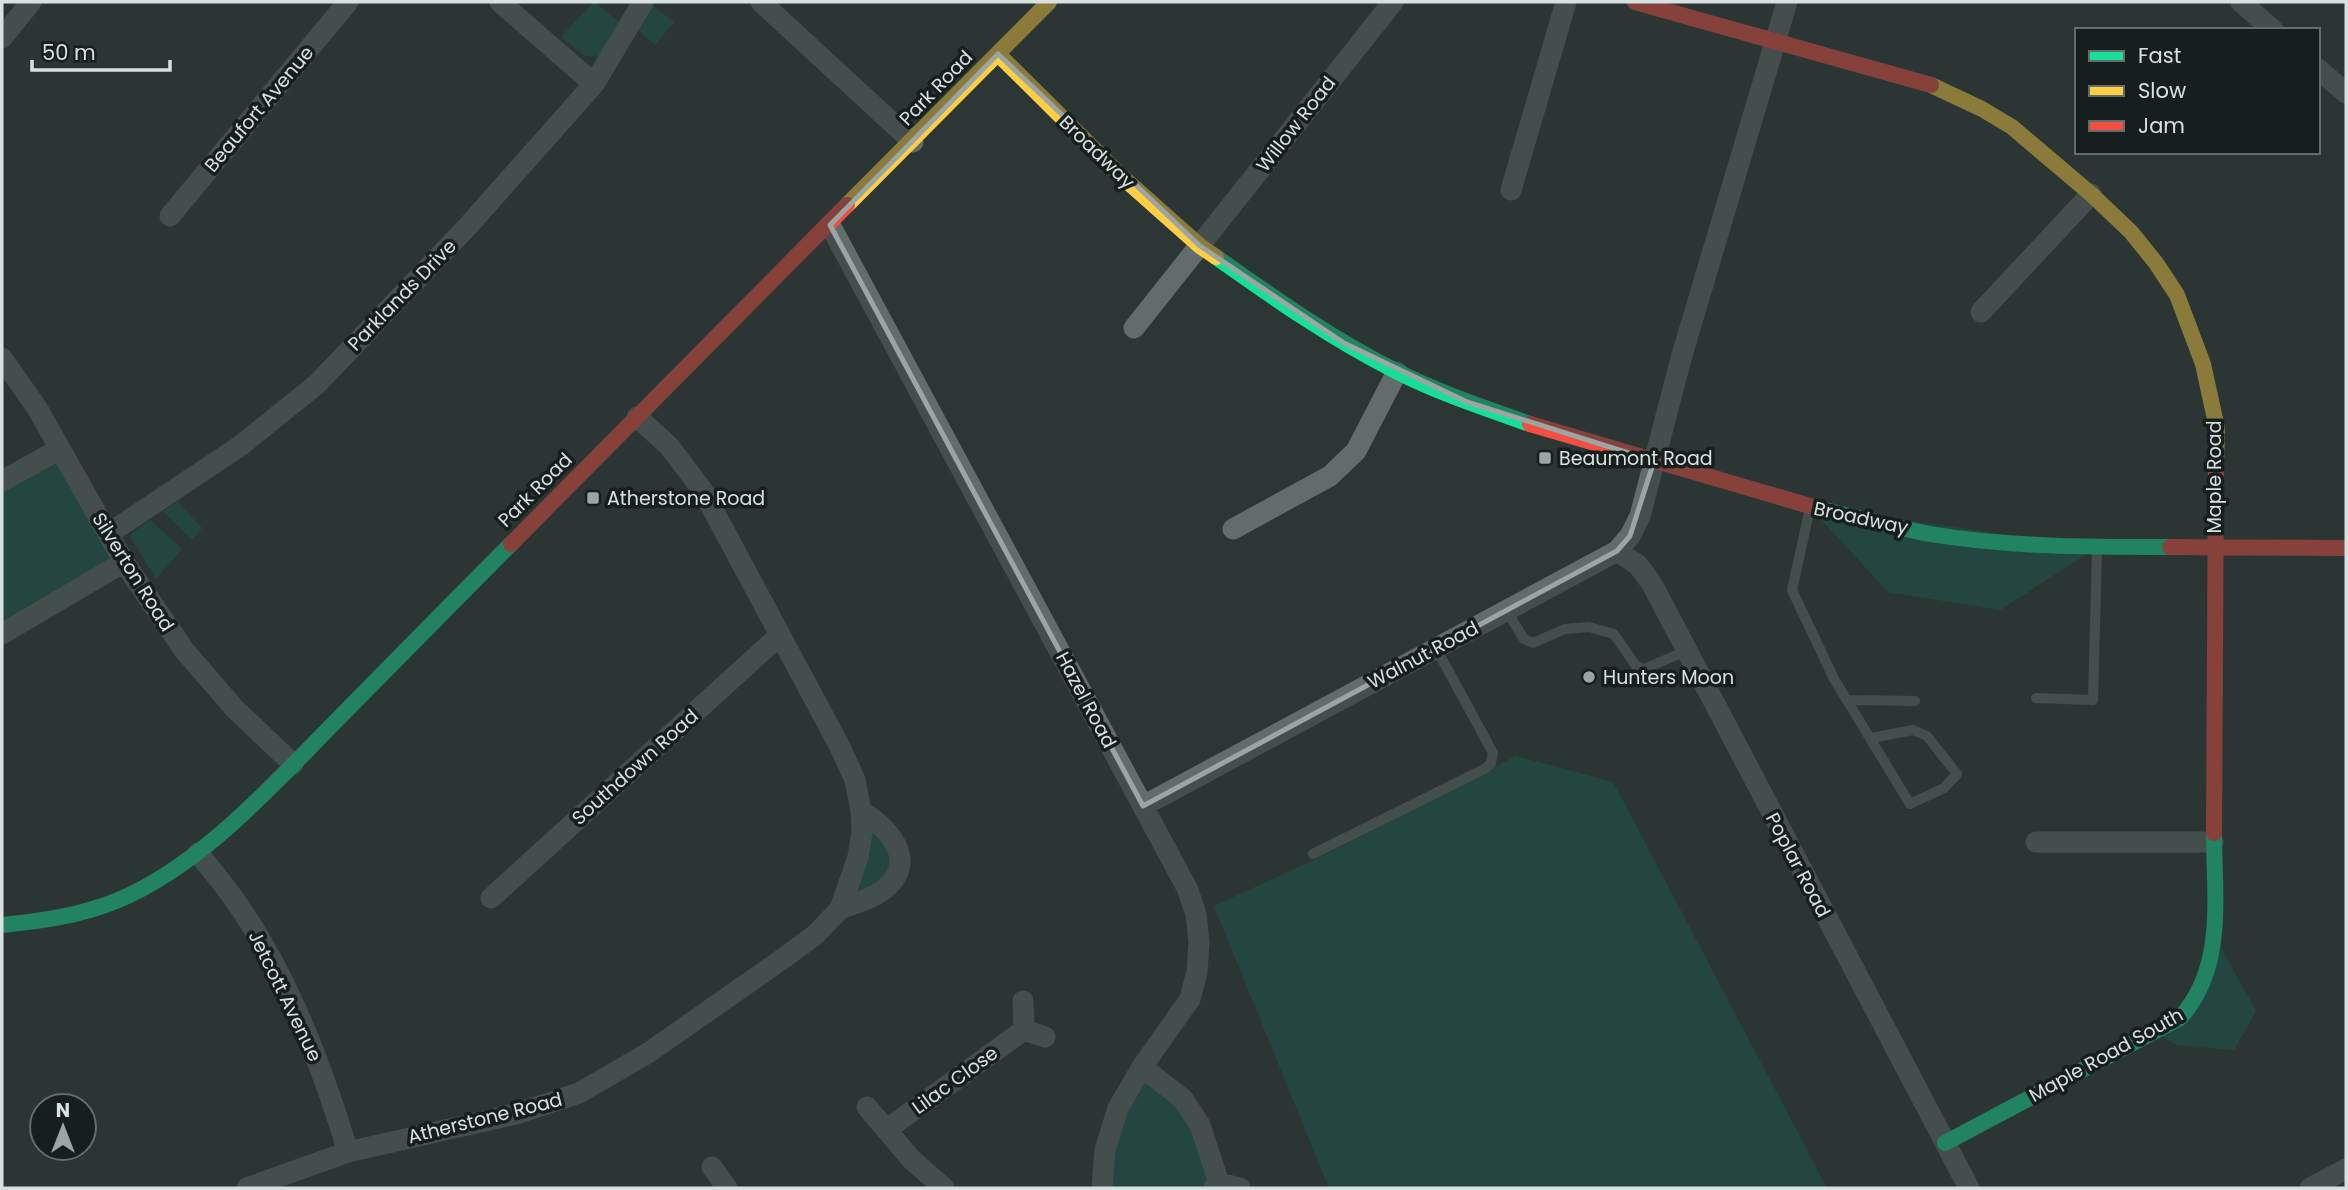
<svg xmlns="http://www.w3.org/2000/svg" width="2348" height="1190" viewBox="0 0 2348 1190" font-family="Poppins,sans-serif">
<rect width="100%" height="100%" fill="#2c3634"/>
<!-- green -->
<path fill="#1c5951" d="M594 2 619 22C620 32 608 52 597 56 593 57 589 56 585 56L561 37Z
M652 5 674 22 655 45 638 30Z
M60 449 124 562 2 634V481Z
M177 502 202 528 192 540 163 511Z
M1810 507 2097 547 2000 610 1888 592Z
M150 520 182 549 156 579 131 538 132 533Z
M1516 756 1613 782 1827 1188H1329L1214 906 1314 860Z
M878 822 897 873 840 909 858 857Z
M2214 935 2256 1011 2234 1050 2177 1045 2153 1032 2180 1018Z
M1142 1067 1183 1099 1214 1188H1102Z"/>
<g fill="none" stroke-linecap="round" stroke-linejoin="round">
<!-- lane -->
<path stroke="#626d6b" stroke-width="10" d="M1810 508 1792 590 1834 679 1910 804 1944 788 1957 774 1927 736 1913 730 1871 738
M1506 610 1524 639 1533 643 1565 629 1589 627 1614 634 1636 666 1644 669 1686 651
M2036 698 2093 700 2097 550
M1848 700 1915 701
M1313 854 1486 768 1491 763 1493 753 1436 648"/>
<!-- street -->
<path stroke="#626d6b" stroke-width="21" d="M500 2 594 84
M761 2 913 142
M2241 2 2273 30
M2 38 31 2
M2318 69 2346 93
M1511 190 1566 2
M170 216 348 2
M830 225 1187 888 1196 914 1199 942 1197 972 1190 999 1142 1067 1118 1108 1105 1150 1102 1188
M1981 312 2091 194
M1134 328 1393 2
M2 358 37 408 124 562 184 650 235 709 293 764
M2 481 60 449
M1233 529 1330 476 1356 451 1397 372
M108 534 240 446 317 384 468 226 594 84 643 2
M1617 551 1638 565 1652 584 1969 1188
M2 634 124 562
M1143 806 1617 551 1630 536 1640 516 1682 355 1787 2
M2036 842H2213
M198 853C210 868 223 883 234 899 287 973 322 1066 348 1152
M491 898 780 635
M840 909C856 903 876 898 889 885 917 857 886 826 861 811
M1023 1001 1024 1030 1045 1037
M1142 1067 1183 1099 1200 1125 1219 1183
M867 1107 912 1160 944 1188
M886 1130 1024 1030
M712 1167 727 1188
M247 1188 348 1152 516 1114 579 1093 648 1053 781 960 815 935 840 909 858 857 862 832 861 811 855 780 840 747 703 491 669 446 637 417
M1214 1188 1219 1183 1240 1188
M2310 1188 2346 1169"/>
<!-- fast -->
<path stroke="#16e098" stroke-width="16" d="M1216 257C1274 298 1332 339 1396 371 1439 393 1485 408 1530 424
M1820 509C1856 517 1893 527 1930 534 2007 547 2091 547 2170 547
M2 925C41 921 79 916 116 901 199 867 270 788 332 725 392 664 451 604 511 544
M1945 1143 2180 1018C2226 967 2214 897 2214 833"/>
<!-- slow -->
<path stroke="#ffcf43" stroke-width="16" d="M998 54 1120 175 1200 246 1216 257
M1931 85 1982 109 2012 127 2091 194 2131 232 2156 263 2177 295 2203 364 2217 428 2216 465
M847 205 1049 2"/>
<!-- jam -->
<path stroke="#f24e42" stroke-width="16" d="M1635 2 1931 85
M1530 424 1820 509
M511 544 847 205
M2170 547 2346 548
M2214 833 2216 465"/>
</g>
<!-- marked area -->
<path d="M0 0H2348V1190H0ZM998 54 1200 246 1344 343 1467 402 1654 461 1630 536 1617 551 1143 806 830 225Z" fill="#2c3634" fill-opacity=".55" fill-rule="evenodd"/>
<path fill="none" stroke="#9ba5a3" stroke-width="5" stroke-linejoin="round" d="M998 54 1200 246 1344 343 1467 402 1654 461 1630 536 1617 551 1143 806 830 225Z"/>
<!-- markers -->
<g fill="#9ba5a3" stroke="#171f1e" stroke-width="2.5">
<rect x="1538" y="451" width="14" height="14" rx="3.5"/>
<rect x="586" y="491" width="14" height="14" rx="3.5"/>
<circle cx="1589" cy="677" r="7"/>
</g>
<g text-anchor="middle" dominant-baseline="central" stroke-width="7" stroke-linejoin="round" paint-order="stroke">
<!-- street labels -->
<g font-size="19" fill="#d7e1df" stroke="#171f1e">
<text transform="translate(936 88) rotate(-46)">Park Road</text>
<text transform="translate(259 109) rotate(-50)">Beaufort Avenue</text>
<text transform="translate(1296 124) rotate(-52)">Willow Road</text>
<text transform="translate(1097 152) rotate(44)">Broadway</text>
<text transform="translate(402 295) rotate(-46)">Parklands Drive</text>
<text transform="translate(2214 477) rotate(-90)">Maple Road</text>
<text transform="translate(535 490) rotate(-45)">Park Road</text>
<text transform="translate(1861 518) rotate(12)">Broadway</text>
<text transform="translate(133 572) rotate(58)">Silverton Road</text>
<text transform="translate(1423 655) rotate(-28)">Walnut Road</text>
<text transform="translate(1086 700) rotate(62)">Hazel Road</text>
<text transform="translate(635 767) rotate(-42)">Southdown Road</text>
<text transform="translate(1798 865) rotate(62)">Poplar Road</text>
<text transform="translate(285 996) rotate(64)">Jetcott Avenue</text>
<text transform="translate(2106 1055) rotate(-29)">Maple Road South</text>
<text transform="translate(955 1080) rotate(-36)">Lilac Close</text>
<text transform="translate(485 1118) rotate(-14)">Atherstone Road</text>
</g>
<!-- poi labels -->
<g font-size="19" fill="#d7e1df" stroke="#171f1e" text-anchor="start">
<text x="1559" y="458">Beaumont Road</text>
<text x="607" y="498">Atherstone Road</text>
<text x="1603" y="677">Hunters Moon</text>
</g>
</g>
<!-- border -->
<rect width="2348" height="1190" fill="none" stroke="#d7e1df" stroke-width="7"/>
<!-- legend -->
<rect x="2075" y="28" width="245" height="126" fill="#171f1e" stroke="#646d6b" stroke-width="2"/>
<rect x="2089" y="51" width="35" height="10" fill="#16e098" stroke="#646d6b" stroke-width="2"/>
<text x="2138" y="63" font-size="21" fill="#d7e1df">Fast</text>
<rect x="2089" y="86" width="35" height="10" fill="#ffcf43" stroke="#646d6b" stroke-width="2"/>
<text x="2138" y="98" font-size="21" fill="#d7e1df">Slow</text>
<rect x="2089" y="121" width="35" height="10" fill="#f24e42" stroke="#646d6b" stroke-width="2"/>
<text x="2138" y="133" font-size="21" fill="#d7e1df">Jam</text>
<!-- north arrow -->
<g transform="translate(63 1127)"><circle r="33" fill="#171f1e" stroke="#646d6b" stroke-width="2"/>
<path d="M0-5L12 26L0 18L-12 26Z" fill="#9ba5a3"/>
<text y="-10" font-size="19" font-weight="bold" text-anchor="middle" fill="#d7e1df">N</text>
</g>
<!-- scale -->
<path d="M32 60v10h138v-10" fill="none" stroke="#d7e1df" stroke-width="3.5"/>
<text x="42" y="60" font-size="21" fill="#d7e1df" stroke="#171f1e" stroke-width="5" paint-order="stroke">50 m</text>
</svg>
